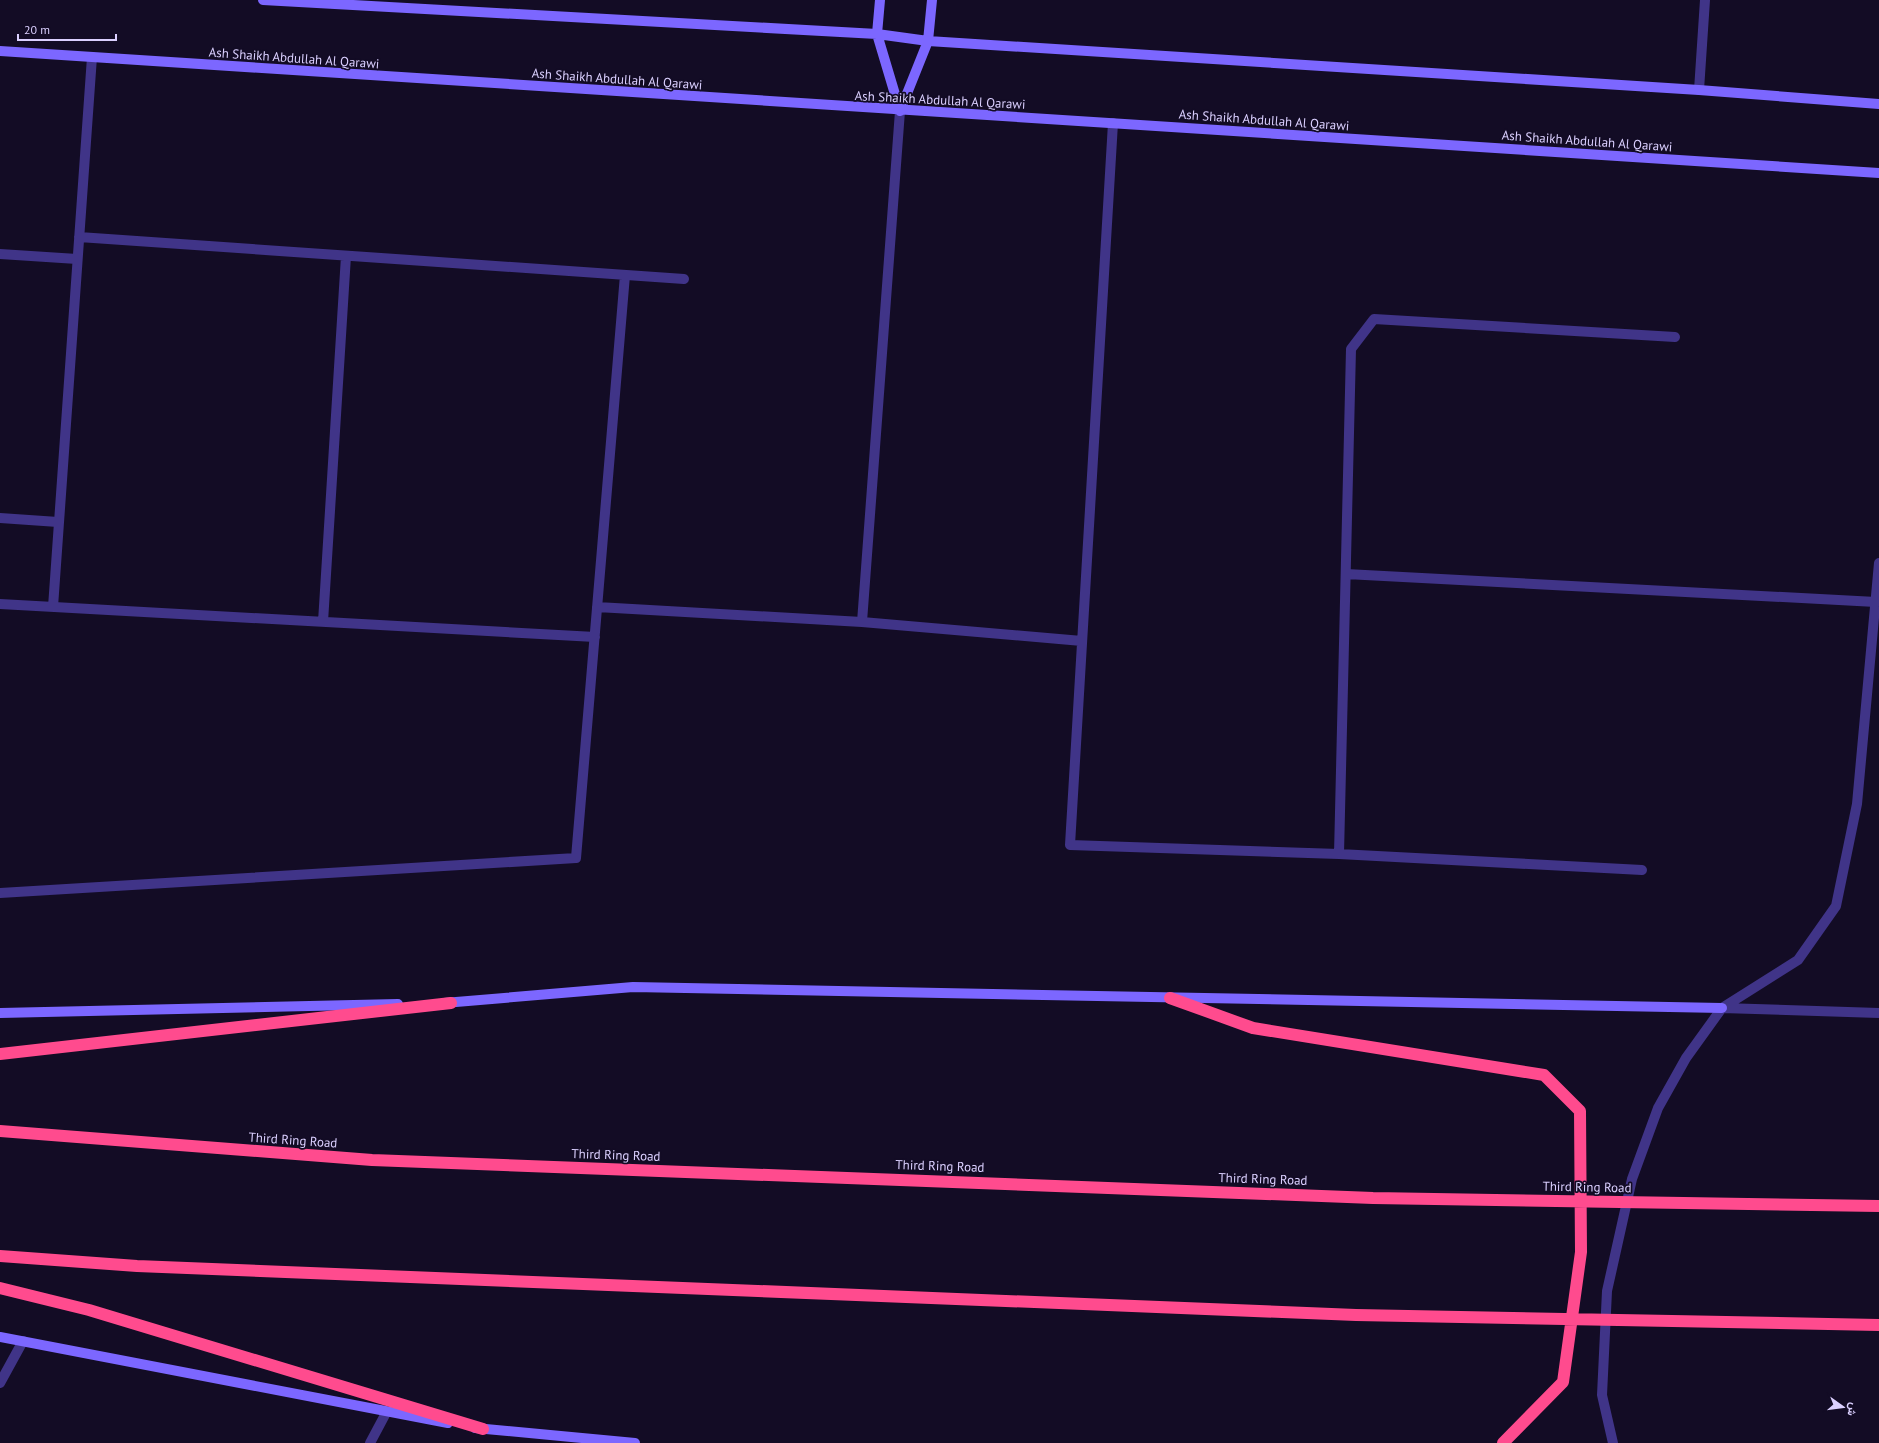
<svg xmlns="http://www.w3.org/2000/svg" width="1879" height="1443" viewBox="0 0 1879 1443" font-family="'PT Sans',Vazirmatn,sans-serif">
<rect width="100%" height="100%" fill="#130c25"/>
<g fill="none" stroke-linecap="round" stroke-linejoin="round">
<!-- street -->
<path stroke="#403488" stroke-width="10" d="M1699 90 1705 0
M1113 123 1070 845 1339 854 1642 870
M79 237 684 279
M0 254 77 259
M0 518 58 522
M1346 574 1876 602
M0 604 595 637
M53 607 92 57
M597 607 862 622 1082 641
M323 622 346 256
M862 622 900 111
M1339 854 1351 349 1374 319 1675 337
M0 893 576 858 625 275
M1722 1008 1879 1013
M0 1383 23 1341
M370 1443 386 1413
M1613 1443 1602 1395 1607 1291 1632 1179 1658 1108 1686 1058 1722 1008 1798 960 1836 906 1857 804 1879 563"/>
<!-- secondary -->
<path stroke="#7c67ff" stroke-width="10" d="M263 0 877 34 928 41 1699 90 1879 104
M880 0 877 34 900 111
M0 51 1879 173
M900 111 928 41 932 0
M444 1003 633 987 1722 1008
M0 1013 398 1004
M0 1337 448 1423
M475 1428 635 1443"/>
<!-- highway -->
<path stroke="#ff4b8e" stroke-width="12" d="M1170 998 1253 1028 1544 1075 1580 1111 1581 1252 1563 1382 1503 1443
M0 1054 451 1003
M0 1131 372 1160 1373 1198 1879 1206
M0 1256 137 1266 1356 1315 1879 1325
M0 1288 89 1310 483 1429"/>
</g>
<g text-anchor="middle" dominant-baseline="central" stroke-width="3.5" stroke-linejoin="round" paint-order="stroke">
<!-- street labels -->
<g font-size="13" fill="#dbd0ff" stroke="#130c25">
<text transform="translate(294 58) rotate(4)">Ash Shaikh Abdullah Al Qarawi</text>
<text transform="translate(617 79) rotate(4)">Ash Shaikh Abdullah Al Qarawi</text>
<text transform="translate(940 100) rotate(3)">Ash Shaikh Abdullah Al Qarawi</text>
<text transform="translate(1264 120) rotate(4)">Ash Shaikh Abdullah Al Qarawi</text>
<text transform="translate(1587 141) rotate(4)">Ash Shaikh Abdullah Al Qarawi</text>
<text transform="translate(293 1140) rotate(4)">Third Ring Road</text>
<text transform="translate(616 1155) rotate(2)">Third Ring Road</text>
<text transform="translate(940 1166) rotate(2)">Third Ring Road</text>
<text transform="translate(1263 1179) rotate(2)">Third Ring Road</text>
<text transform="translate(1587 1187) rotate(1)">Third Ring Road</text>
</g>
</g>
<!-- north arrow -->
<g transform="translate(1843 1407) rotate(104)" stroke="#130c25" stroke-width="3" paint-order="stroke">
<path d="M0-3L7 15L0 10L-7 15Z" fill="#dbd0ff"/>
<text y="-6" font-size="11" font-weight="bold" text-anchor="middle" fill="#dbd0ff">ش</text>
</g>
<!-- scale -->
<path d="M18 34v6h98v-6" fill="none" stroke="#dbd0ff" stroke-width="2"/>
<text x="24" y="34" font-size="12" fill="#dbd0ff" stroke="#130c25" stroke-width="3" paint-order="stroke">20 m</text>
</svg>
